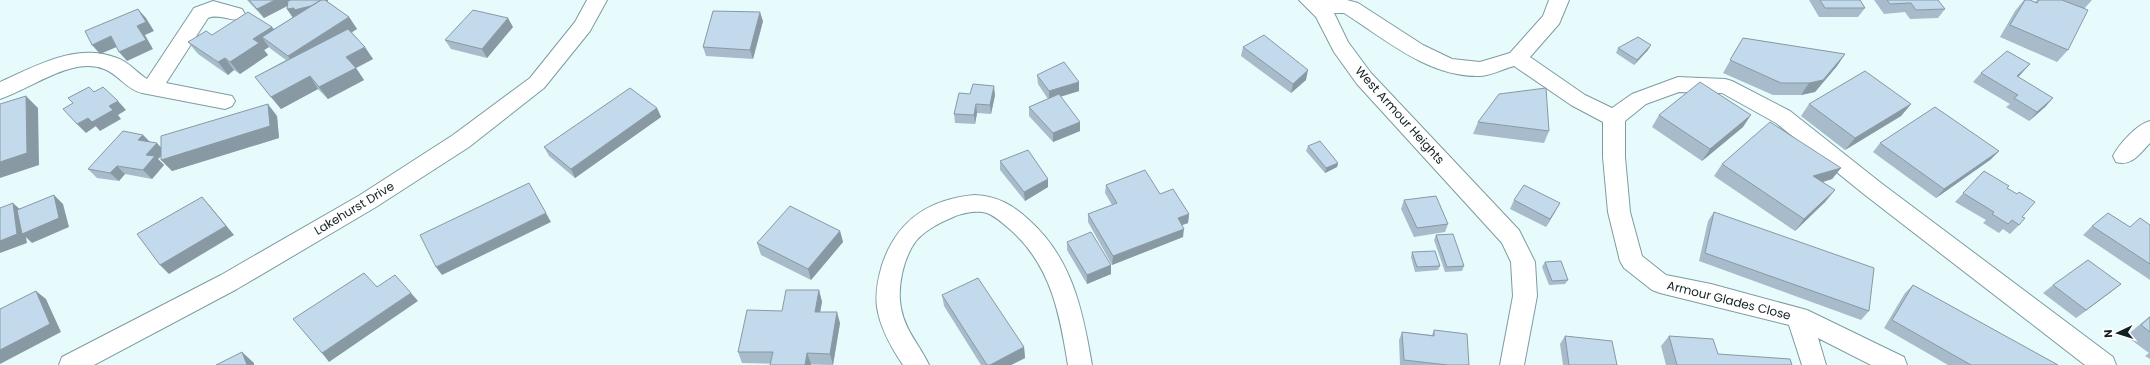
<svg xmlns="http://www.w3.org/2000/svg" width="2150" height="365" viewBox="0 0 2150 365" font-family="Poppins,sans-serif">
<rect width="100%" height="100%" fill="#e7fbfd"/>
<g fill="none" stroke-linecap="round" stroke-linejoin="round">
<!-- minor casing -->
<g stroke="#7d9ca0" stroke-width="2">
<path id="minor" d="M587 0H607L590 31 544 88 469 147 376 207 237 289 94 365H59L62 357 221 275 360 195 453 135 530 78 575 22Z
M1299 0H1347L1358 3 1423 45 1452 59 1480 62 1510 53 1543 16 1549 0H1569L1559 24 1530 57 1585 95 1612 108 1632 94 1678 77 1725 79 1732 81 1790 111 1881 183 2113 357 2116 365H2085L1865 195 1776 123 1722 93 1679 92 1646 104 1625 121V157L1630 212 1642 256 1666 275 1711 284 1807 310 1904 357 1907 365H1871L1818 338 1826 365H1802L1789 325 1660 293 1652 290 1624 268 1620 261 1608 212 1603 157V122L1571 105 1514 66C1503 69 1490 76 1479 76 1428 77 1385 39 1344 13H1334L1348 42 1371 73 1519 230 1535 262 1537 296 1524 365H1500L1513 296 1511 262 1502 243 1357 84 1334 52 1316 17Z
M213 1 242 9 245 14 242 19C230 22 220 13 208 18L166 83 232 96 235 101 232 106 225 109 142 93C126 89 118 74 104 69 72 56 29 90 0 99V82C36 66 77 42 117 58 129 62 137 73 147 79L194 8Z
M2150 121V143C2140 153 2132 167 2116 162L2113 156C2120 143 2136 125 2150 121Z
M975 195C997 196 1013 205 1029 220 1072 258 1083 311 1092 365H1068C1060 316 1052 269 1014 233 1006 226 997 217 987 213 976 210 961 213 951 218 939 223 924 231 916 241 903 258 897 288 901 308 905 331 920 345 929 365H903C891 347 880 328 877 307 875 292 878 279 882 265 897 220 929 199 975 195Z"/>
</g>
<!-- minor -->
<use href="#minor" fill="#fff" fill-rule="evenodd"/>
</g>
<!-- wall -->
<path fill="#a7bbca" d="M247 0H328V2L349 17 357 29 352 32 373 59 356 68 364 80 328 99 318 89 281 109 255 77 286 60 271 49 269 47 264 50 268 55 240 74 234 70 228 75 198 54 188 42 212 35 272 27 274 29 293 17 287 9V6L264 18Z
M1809 0H1860L1865 8 1858 17H1819Z
M1874 0H1938L1945 9 1938 18 1910 19 1905 12 1884 14Z
M2024 0H2030L2035 2 2037 0H2092L2084 9 2068 50 2057 62 2000 37 2015 11Z
M763 21 753 59 706 56 703 47Z
M513 27 487 58 451 49 445 40Z
M1743 38 1845 54 1837 66 1815 92 1801 95H1773L1723 73Z
M1243 47 1306 80 1291 93 1241 56Z
M1618 48 1648 50 1634 65 1616 53Z
M2030 64 2018 77 2053 98 2045 107 2029 121 2006 107 2010 104 1973 82 1981 73Z
M1037 75 1079 82V91L1060 97 1080 131 1053 142 1029 116V107L1048 99 1038 84Z
M970 94 995 95 991 114 977 113 975 124 955 123 954 114Z
M1809 104H1911L1901 116 1845 150 1801 116Z
M657 108 661 117 575 178 549 156 544 147Z
M1659 115 1743 127 1702 161 1652 127Z
M277 116 279 138 172 171 161 156 158 159 164 165 152 179 125 174 119 181 97 178 88 169 143 135 150 142 161 148Z
M1478 122 1549 131 1544 143 1473 134Z
M1880 143 1999 151 1990 160 1936 198 1873 152Z
M1308 146 1338 163 1337 167 1325 173 1306 151Z
M1000 161 1048 187 1025 201 1000 170Z
M1722 164 1841 168 1832 179 1822 182 1835 190 1825 202 1795 231 1714 176Z
M1984 171 2007 188 2022 217 2019 225 2010 234 2003 229 1999 233 1983 223 1986 220 1955 202Z
M1106 185 1160 194 1189 214 1188 223 1182 225 1183 237 1112 265 1088 222V214L1112 205 1105 193Z
M1404 200 1448 224 1445 232 1414 237 1401 209Z
M1514 200 1555 212 1546 227 1510 209Z
M1714 212 1869 311 1861 320 1699 261 1708 221Z
M2150 225V280L2083 235 2092 226 2130 227Z
M840 231 843 242 811 280 761 255 757 243Z
M1436 235 1464 266 1462 271 1445 272 1434 240Z
M1067 242 1111 274 1087 284 1067 250Z
M1412 252 1440 266 1438 270 1415 272 1411 257Z
M1545 262 1568 280 1565 284 1549 285 1542 267Z
M2121 284 2076 318 2043 293 2053 285Z
M1913 285 2058 365H1948L1884 328 1905 293Z
M819 290 822 302 820 312 840 323 833 365 742 363 738 352 782 311Z
M942 295 1024 347 1025 358 1011 365H981L944 306Z
M2150 316V359L2145 356 2149 353 2126 336Z
M1434 330 1469 365H1400L1399 340 1402 332 1432 335Z
M1565 336 1617 365H1563L1560 344Z
M1669 336 1718 354 1792 365H1666L1661 346Z"/>
<!-- shaded-wall -->
<path fill="#8899a4" d="M275 0H299L264 18 257 9Z
M321 0H328L327 13 293 18 287 9Z
M138 9 146 18 154 31 145 35 153 49 127 61 119 52 137 26Z
M760 12 763 21 753 59 750 50Z
M349 17 357 29 296 68 288 56Z
M508 18 513 27 487 58 482 49Z
M272 27 281 39 262 37 269 47 264 50 268 55 240 74 230 62 253 39Z
M111 36 119 46 100 54 92 45Z
M1651 45 1648 50 1634 65 1637 60Z
M365 47 373 59 356 68 364 80 328 99 319 87 346 57Z
M1845 54 1837 66 1815 92 1801 95 1809 83Z
M225 58 234 70 228 75 218 62Z
M2030 64 2022 73 2009 86 2017 76Z
M1308 70 1306 80 1291 93 1293 84Z
M310 76 318 89 281 109 271 97Z
M1079 82V91L1049 100V91Z
M994 86 995 95 991 114 990 105Z
M26 96 38 108 39 165 0 178V162Z
M2053 98 2045 107 2029 121 2037 112Z
M118 101 126 110 118 115 121 119 100 131 92 122 109 106Z
M268 104 277 116 279 138 172 171 161 160Z
M976 104 977 113 975 124 974 115Z
M1911 104 1901 116 1845 150 1855 138Z
M657 108 661 117 575 178 571 169Z
M1751 115 1743 127 1702 161 1710 149Z
M88 118 96 126 86 133 77 124Z
M1080 122V131L1053 142V133Z
M143 135 152 144 138 140Z
M157 143 165 152 158 159 164 165 152 179 143 170 146 155Z
M1999 151 1990 160 1936 198 1944 189Z
M1338 163 1337 167 1325 173 1326 168Z
M117 166 125 174 119 181 110 173Z
M1841 168 1832 179 1804 188 1813 176Z
M1048 179V187L1025 201 1024 192Z
M1835 190 1825 202 1795 231 1804 219Z
M54 195 63 204 69 227 32 243 26 237 27 243 0 253V241L13 203 23 212Z
M202 197 210 206 234 235 169 274 160 265Z
M1560 203 1555 212 1546 227 1550 219Z
M546 213 551 222 442 275 436 267Z
M1189 214 1188 223 1177 227 1178 218Z
M1184 229 1183 237 1112 265 1113 256Z
M840 231 843 242 811 280 808 269Z
M1111 265V274L1087 284V275Z
M2121 284 2111 292 2076 318 2086 310Z
M819 290 822 302 818 323 815 312Z
M36 291 46 299 61 332 0 364V350Z
M411 293 418 301 329 362 322 353Z
M837 312 840 323 833 365 830 354Z
M1024 347 1025 358 1011 365H990Z
M242 352 254 363V365H247Z
M807 353 811 364V365H805Z"/>
<!-- building -->
<path fill="#c2daeb" stroke="#8899a4" d="M249 0H275L257 9Z
M291 0H321L311 6 294 10V8L287 9 288 1Z
M321 0H325L349 17 288 56 262 37Z
M1820 0H1860L1865 8H1825Z
M1887 0H1938L1945 9 1916 10 1911 3 1890 4Z
M2025 0H2030L2037 3 2039 0H2062L2088 10 2068 50 2010 25Z
M138 9 146 22 137 26 146 40 119 52 111 36 92 45 85 31Z
M473 10 508 18 482 49 445 40Z
M713 11 760 12 750 50 703 47Z
M248 12 272 27 253 39 259 43 230 62 225 58 218 62 188 42 206 31 212 35Z
M348 29 365 47 346 57 356 68 319 87 310 76 271 97 255 77Z
M1264 35 1308 70 1293 84 1243 47Z
M1638 37 1651 45 1637 60 1618 48Z
M1743 38 1845 54 1823 80 1809 83H1781L1730 60Z
M2007 51 2030 64 2017 76 2053 98 2037 112 2014 98 2018 95 1981 73Z
M1064 62 1079 82 1049 91 1037 75Z
M1865 71 1911 104 1855 138 1809 104Z
M1700 82 1751 115 1710 149 1659 115Z
M973 84 994 86 990 105 976 104 974 115 954 114 959 93 970 94Z
M89 87 94 92 103 87 118 101 109 106 113 110 92 122 88 118 77 124 63 109 73 103 68 98Z
M630 88 657 108 571 169 544 147Z
M1546 88 1549 131 1478 122 1499 94Z
M1059 94 1080 122 1053 133 1029 107Z
M26 96 27 153 0 162V104Z
M268 104 270 126 161 160V136Z
M1935 107 1999 151 1944 189 1880 143Z
M1770 122 1841 168 1813 176 1835 190 1804 219 1722 164Z
M123 131 143 135 138 140 157 143 146 155 155 156 143 170 117 166 110 173 88 169Z
M1320 141 1338 163 1326 168 1308 146Z
M1028 150 1048 179 1024 192 1000 161Z
M1145 170 1160 194 1173 189 1189 214 1178 218 1184 229 1113 256 1088 214 1117 203 1106 185Z
M1984 171 2009 186 2007 188 2017 194 2019 192 2035 202 2022 217 2025 218 2019 225 2012 220 2008 224 1992 214 1994 212 1963 193Z
M529 183 546 213 436 267 420 235Z
M1524 185 1560 203 1550 219 1514 200Z
M54 195 59 218 22 234 17 210Z
M1436 196 1448 224 1417 228 1404 200Z
M202 197 226 226 160 265 137 234Z
M13 203 17 234 0 241V208Z
M790 206 840 231 808 269 757 243Z
M1714 212 1874 268 1869 311 1705 253Z
M2108 213 2130 227 2140 218 2150 225V264L2092 226Z
M1091 232 1111 265 1087 275 1067 242Z
M1453 234 1464 266 1447 267 1436 235Z
M1435 251 1440 266 1417 267 1412 252Z
M2088 260 2121 284 2086 310 2053 285Z
M1561 261 1568 280 1552 281 1545 262Z
M364 273 377 287 395 275 411 293 322 353 293 319Z
M978 278 1024 347 990 365H987L942 295Z
M1913 285 2058 365H1971L1892 320Z
M786 290H819L815 312H837L830 354 807 353 805 365H770L773 352H738L747 310 782 311Z
M36 291 50 324 0 350V309Z
M2150 317V332L2141 325Z
M1434 330 1467 334 1469 365H1448L1404 360 1402 332 1434 336Z
M1565 336 1612 341 1617 365H1569Z
M1669 336 1713 339 1718 354 1790 359 1792 365H1677Z
M242 352 247 365H216Z"/>
<g text-anchor="middle" dominant-baseline="central" stroke-width="3" stroke-linejoin="round" paint-order="stroke">
<!-- street labels -->
<g font-size="12" fill="#132021" stroke="#fff">
<text transform="translate(1400 115) rotate(48)">West Armour Heights</text>
<text transform="translate(354 208) rotate(-31)">Lakehurst Drive</text>
<text transform="translate(1729 300) rotate(14)">Armour Glades Close</text>
</g>
</g>
<!-- north arrow -->
<g transform="translate(2118 333) rotate(266)" stroke="#ffffff" stroke-width="3" paint-order="stroke">
<path d="M0-3L7 15L0 10L-7 15Z" fill="#132021"/>
<text y="-6" font-size="11" font-weight="bold" text-anchor="middle" fill="#132021">N</text>
</g>
</svg>
